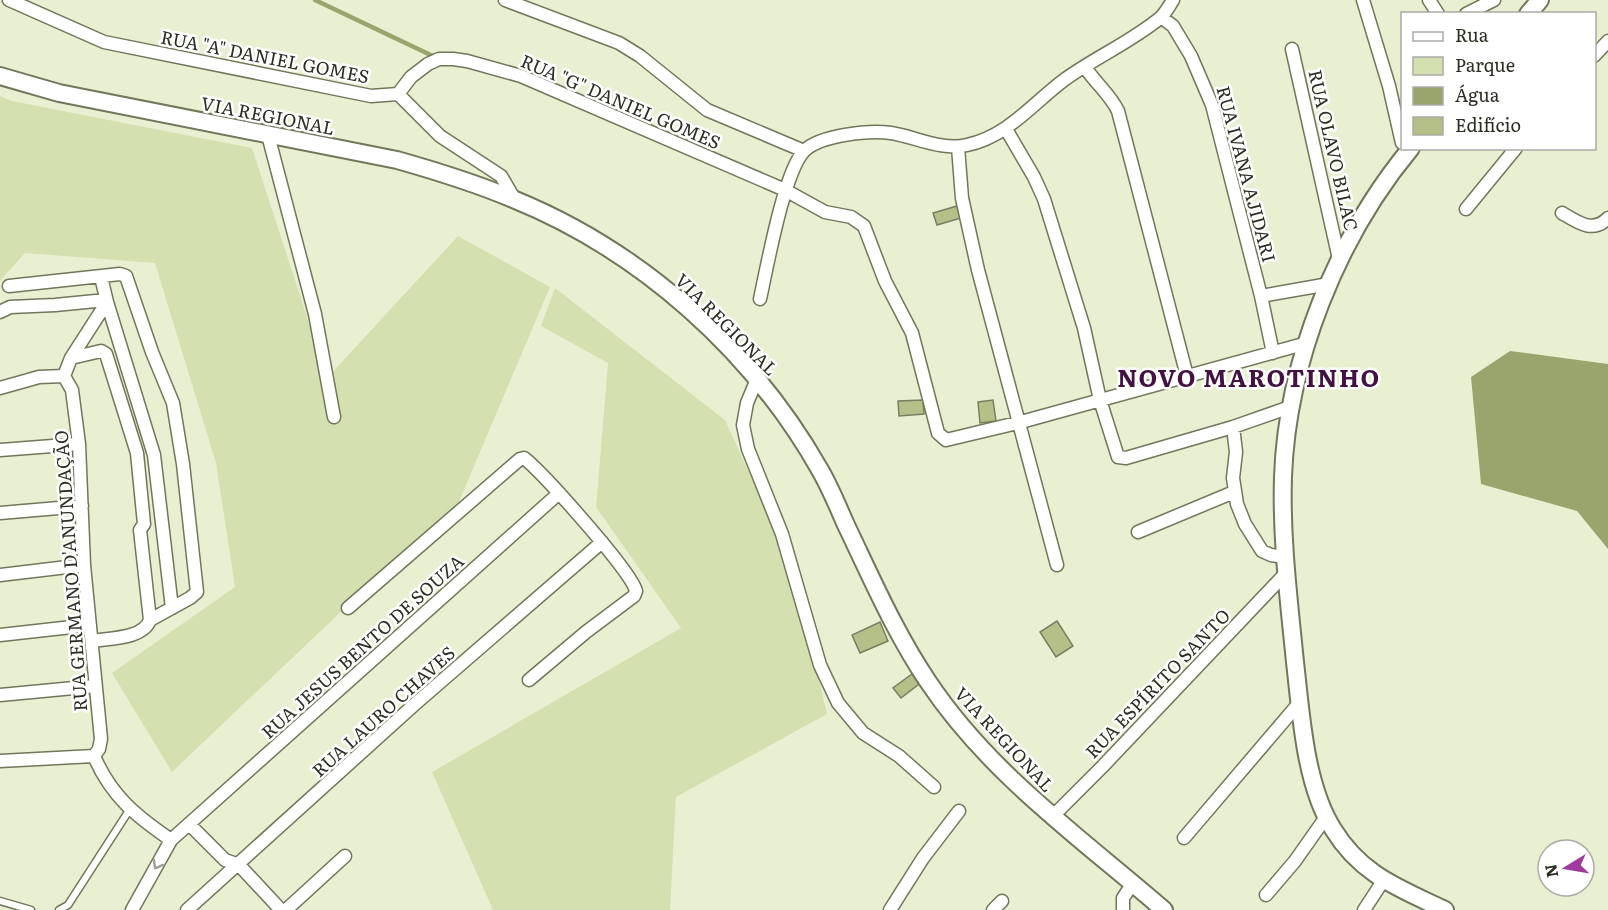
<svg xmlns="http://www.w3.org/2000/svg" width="1608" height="910" viewBox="0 0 1608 910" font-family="Literata,serif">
<rect width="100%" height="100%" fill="#e9f0d1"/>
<!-- green -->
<path fill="#d5e0b1" d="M0 96 12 101 252 148 327 378 458 236 550 287 455 511 346 607 172 772 112 673 235 587 216 463 155 263 25 253 0 281Z
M555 288 725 420 793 569 827 714 676 797 670 910H493L432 772 681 628 596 507 608 363 541 326Z"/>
<!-- water -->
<path fill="#9aa56e" d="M1510 351 1608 364V549L1577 511 1481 484 1471 377Z"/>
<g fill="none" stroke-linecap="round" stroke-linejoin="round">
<!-- stream -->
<path stroke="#9aa56e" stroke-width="4.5" d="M315 0 437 58"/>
</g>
<!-- building -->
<path fill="#b4c087" stroke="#787e62" stroke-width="1.5" d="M957 206 961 218 937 225 933 213Z
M923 400 924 414 899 416 898 401Z
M993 400 996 421 980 423 978 402Z
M1057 621 1073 646 1056 657 1040 632Z
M880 622 888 641 860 653 852 635Z
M912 674 919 684 901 698 893 688Z"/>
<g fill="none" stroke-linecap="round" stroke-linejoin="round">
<!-- service casing -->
<g stroke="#70775b" stroke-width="9">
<path id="service" d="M0 901 31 910
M59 910 68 905 130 809"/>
</g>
<!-- minor casing -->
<g stroke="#70775b" stroke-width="15">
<path id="minor" d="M9 0 104 42 371 96 398 94 440 136 501 176 515 200
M505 0 619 43 640 56 707 110 804 151
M1363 0 1389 86 1402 143
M1429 0 1438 14
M1466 14 1494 0
M1161 17 1173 26 1191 56 1212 105 1261 296 1273 353
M1292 49 1339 259
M1594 56 1608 41
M1085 67C1095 83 1110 94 1118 111L1187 376
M398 94 411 77 428 64 439 59H453L467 61 521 76 785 190 825 212 851 217 864 226 885 281 912 333 938 433 946 440 1021 422 1307 343
M1006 129 1034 177 1044 199 1084 328 1100 400 1118 457 1126 458 1233 427 1290 407
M268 135 315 314 334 417
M958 147 962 198 978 270 1057 565
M1466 209 1516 148
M1562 213C1577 222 1593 234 1608 218
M9 286 120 274 126 276 152 352 173 403 183 464 197 592 190 598 150 620C143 639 110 638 92 641
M1261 296 1329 284
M760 299C767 267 784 172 804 151 820 135 869 130 891 133 916 137 942 151 967 145 1008 136 1032 104 1064 80 1094 58 1131 42 1160 18 1165 14 1169 6 1173 0
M107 302 154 455 172 608
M0 312 10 307 55 305 106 300
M71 358 101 351 106 354 137 453 144 524 140 530 150 620
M64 376 72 390 79 444 84 565 101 739 99 749 94 756
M64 376 71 358 107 302 101 277
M757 379 747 403 743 425 748 449 782 534 820 665 838 703 863 733 899 756 934 787
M0 388 39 377 64 376
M1233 427 1236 452 1233 478 1237 504 1245 524 1262 551 1271 555 1285 557
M0 450 79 444
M0 513 82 506
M1138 532 1234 492
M0 575 84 565
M348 608 520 459 524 458C543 473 631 571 636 591L634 596 586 632 529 680
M0 635 90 625
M0 695 95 686
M94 756C111 796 136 816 171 840
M0 761 94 756
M1052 817 1103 766 1286 573
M189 824 225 860 239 865
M1184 838 1300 702
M239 865 281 910
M1266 895 1295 861 1326 817
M132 910 171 840 558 494
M187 910 415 704 602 542
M286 910 345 856
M890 910 923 858 959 811
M993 910 1002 901
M1123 910V898L1133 883
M1364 910 1383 881"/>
</g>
<!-- secondary casing -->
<g stroke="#70775b" stroke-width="20">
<path id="secondary" d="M1528 14 1540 0
M0 76 59 93 397 160C436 171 475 183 513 199 641 251 752 350 820 470 830 487 838 507 846 525 872 579 895 633 929 683 990 774 1082 839 1164 910
M1411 148C1337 237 1287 362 1283 477 1281 539 1289 601 1295 662 1301 714 1305 785 1333 829 1361 875 1399 888 1445 910"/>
</g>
<!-- service -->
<use href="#service" stroke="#fff" stroke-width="6"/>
<!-- minor -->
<use href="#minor" stroke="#fff" stroke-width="12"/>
<!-- secondary -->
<use href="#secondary" stroke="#fff" stroke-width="16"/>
</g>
<!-- one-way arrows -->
<defs><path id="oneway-chevron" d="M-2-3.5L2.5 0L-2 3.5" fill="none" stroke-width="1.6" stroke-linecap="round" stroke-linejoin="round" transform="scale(1.5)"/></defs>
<use stroke="#a0a19c" href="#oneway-chevron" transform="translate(157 865) rotate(119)"/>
<g text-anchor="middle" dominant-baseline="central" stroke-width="5" stroke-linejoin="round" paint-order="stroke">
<!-- street labels -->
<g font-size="18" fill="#2b2e22" stroke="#fff">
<text transform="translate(265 56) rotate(11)">RUA "A" DANIEL GOMES</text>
<text transform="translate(621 101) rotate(23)">RUA "G" DANIEL GOMES</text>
<text transform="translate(268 115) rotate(11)">VIA REGIONAL</text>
<text transform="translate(1334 150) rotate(77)">RUA OLAVO BILAC</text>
<text transform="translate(1247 174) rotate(75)">RUA IVANA AJIDARI</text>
<text transform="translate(727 324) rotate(45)">VIA REGIONAL</text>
<text transform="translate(70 571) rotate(-94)">RUA GERMANO D'ANUNDAÇÃO</text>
<text transform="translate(362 646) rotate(-42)">RUA JESUS BENTO DE SOUZA</text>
<text transform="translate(1157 683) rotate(-46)">RUA ESPÍRITO SANTO</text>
<text transform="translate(383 711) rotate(-42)">RUA LAURO CHAVES</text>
<text transform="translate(1005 739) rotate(47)">VIA REGIONAL</text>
</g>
<!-- district labels -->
<g font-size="24" font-weight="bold" letter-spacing="1.5" fill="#431242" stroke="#fff">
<text x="1249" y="376">NOVO MAROTINHO</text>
</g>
</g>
<!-- legend -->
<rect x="1401" y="12" width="195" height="138" fill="#ffffff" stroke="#aaaba7" stroke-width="1.5"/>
<rect x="1413" y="32" width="30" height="9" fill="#ffffff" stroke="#aaaba7" stroke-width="1.5"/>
<text x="1455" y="42" font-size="18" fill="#2b2e22">Rua</text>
<rect x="1413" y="57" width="30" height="18" fill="#d5e0b1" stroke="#aaaba7" stroke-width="1.5"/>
<text x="1455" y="72" font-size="18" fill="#2b2e22">Parque</text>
<rect x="1413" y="87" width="30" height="18" fill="#9aa56e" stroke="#aaaba7" stroke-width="1.5"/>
<text x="1455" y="102" font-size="18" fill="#2b2e22">Água</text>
<rect x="1413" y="117" width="30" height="18" fill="#b4c087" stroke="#aaaba7" stroke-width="1.5"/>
<text x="1455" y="132" font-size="18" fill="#2b2e22">Edifício</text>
<!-- north arrow -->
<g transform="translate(1566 868) rotate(259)"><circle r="28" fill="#ffffff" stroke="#aaaba7" stroke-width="1.5"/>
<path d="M0-4.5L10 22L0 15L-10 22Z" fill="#9f3a9e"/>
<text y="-9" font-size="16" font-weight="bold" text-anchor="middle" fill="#2b2e22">N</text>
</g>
</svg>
